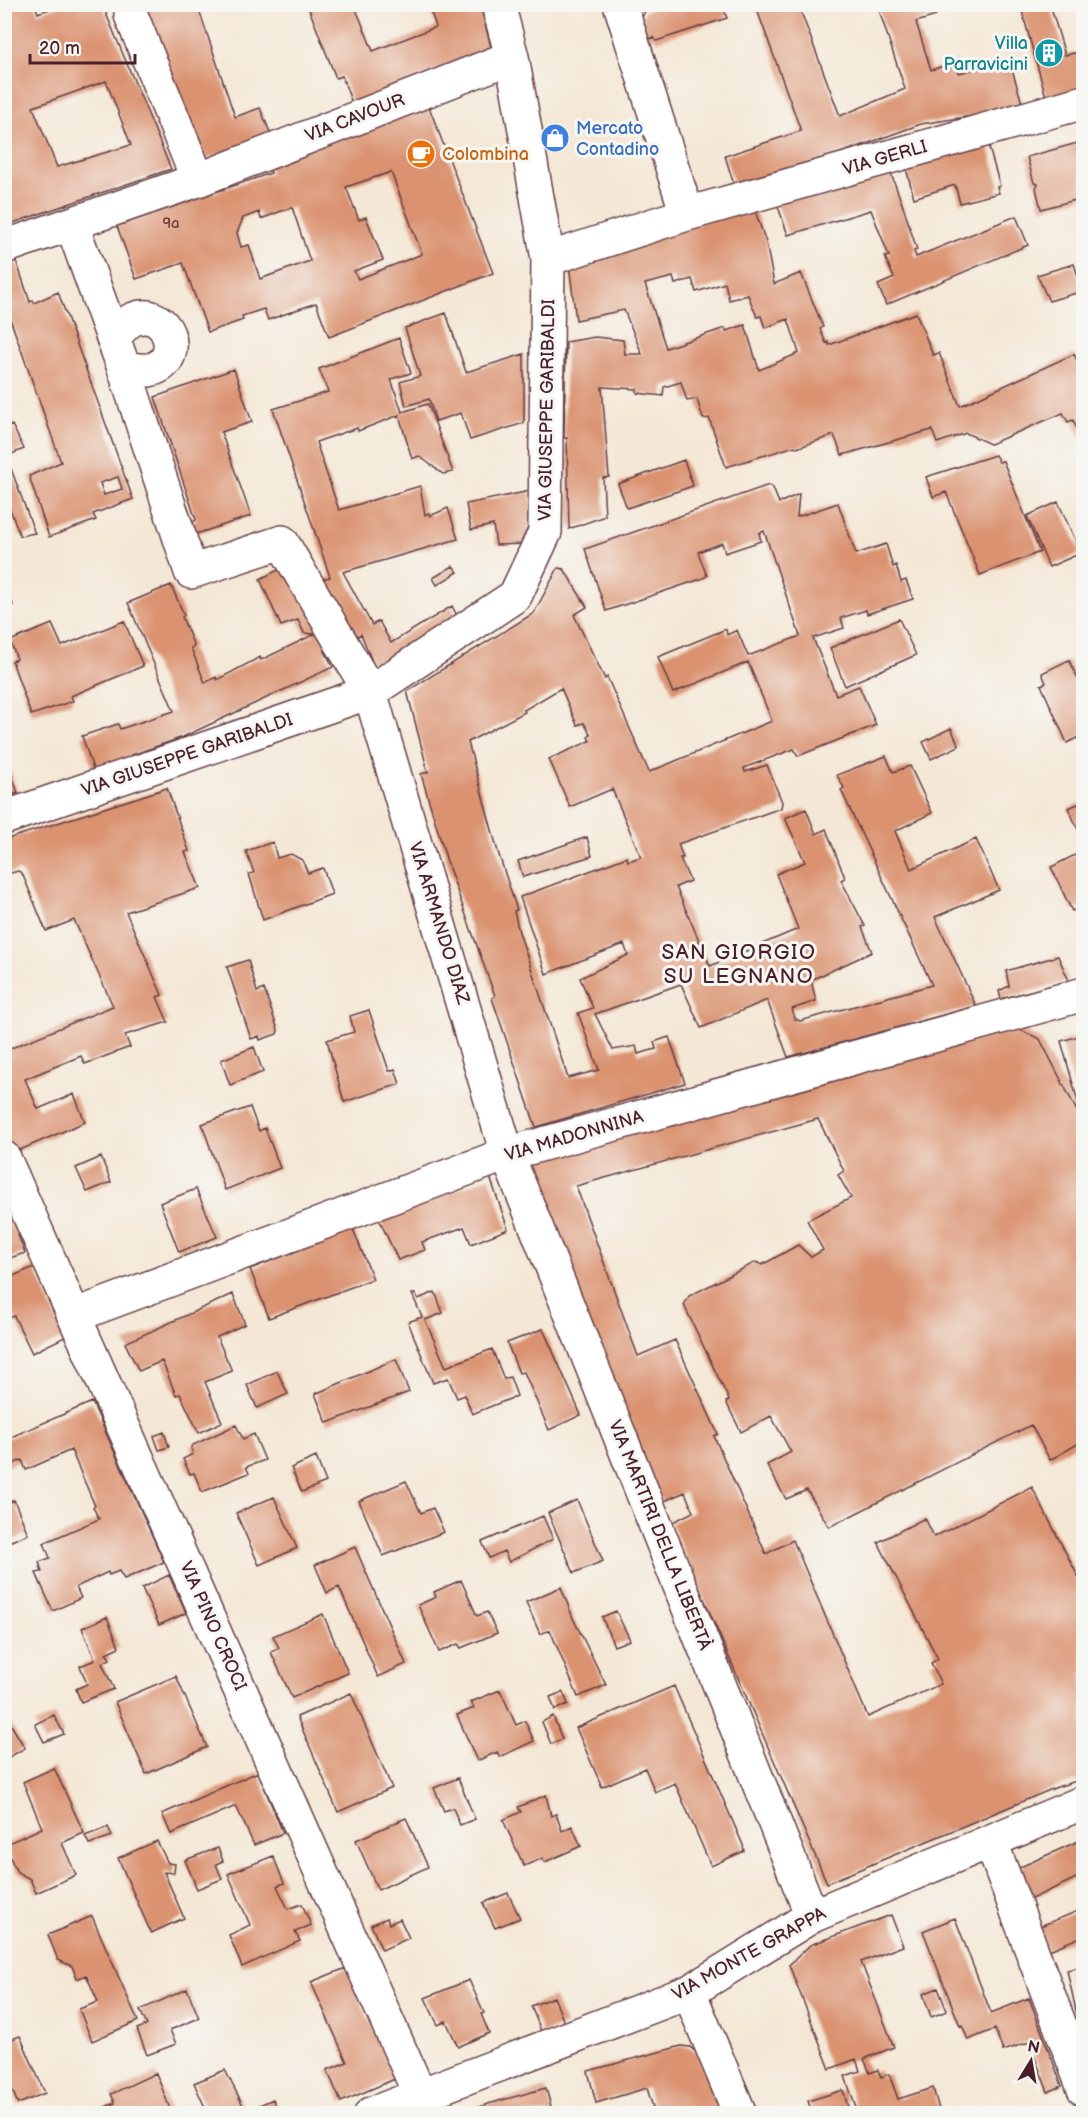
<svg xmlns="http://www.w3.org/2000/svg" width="1088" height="2118" viewBox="0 0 1088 2118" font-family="'Balsamiq Sans',sans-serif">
<rect width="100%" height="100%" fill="#f6f6f2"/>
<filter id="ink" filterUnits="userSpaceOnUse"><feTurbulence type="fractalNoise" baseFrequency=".0167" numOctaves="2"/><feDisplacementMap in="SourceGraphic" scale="12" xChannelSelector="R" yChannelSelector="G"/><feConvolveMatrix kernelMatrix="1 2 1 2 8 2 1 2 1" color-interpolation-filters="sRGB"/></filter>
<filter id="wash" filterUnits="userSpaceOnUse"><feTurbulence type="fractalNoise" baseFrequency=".008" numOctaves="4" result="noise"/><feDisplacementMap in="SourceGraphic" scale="24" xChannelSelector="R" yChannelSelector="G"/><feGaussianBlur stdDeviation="1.35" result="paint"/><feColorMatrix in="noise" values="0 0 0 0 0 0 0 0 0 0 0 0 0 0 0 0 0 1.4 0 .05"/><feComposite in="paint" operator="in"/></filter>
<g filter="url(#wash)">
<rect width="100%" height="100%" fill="#f4e7d5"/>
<g id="blocks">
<!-- building -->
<path fill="#da9270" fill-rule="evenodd" d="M4 4H35L38 13 64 4H102L171 169 4 226ZM106 81 131 145 57 167 33 107Z
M118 4H197L235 117 260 108 272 137 206 159Z
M307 4H354L373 51 436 27 428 4H480L491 47 353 106 342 76 336 78Z
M666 4H722L727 18 656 41 654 37 646 41 640 22 645 11Z
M755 4H798L840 116 905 89 877 4H933L936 16 916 22 931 70 956 62 959 73 1009 59 1022 103 1017 109 921 124 736 191 725 156 801 131Z
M1020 4H1050L1065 55 1083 51V95L1046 97Z
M429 107 493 273 329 337 316 303 268 320 264 309 242 316 243 320 208 332 183 263 136 279 117 226 271 173 267 163ZM391 172 422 254 358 279 354 271 383 260 366 217 359 220 346 187ZM292 207 310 261 260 279 249 245 241 247 237 233 243 218 259 212 261 219Z
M1083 138V198L1041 209 1036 188 1038 184 1034 183 1027 157 1081 142 1080 139Z
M988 144 1000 186 997 187 999 193 960 203 955 185 914 198 906 168Z
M889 168 904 209 917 250 914 251 916 257 1016 216 1028 245 886 305 878 285 894 278 885 257 889 256 871 210 788 235 775 198Z
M753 205 766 242 774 284 801 273 823 327 820 329 826 343 828 342 829 345 916 313 933 355 939 353 960 406 1074 354 1083 373V443L1073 420 1068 422 1063 413 990 444 966 433 937 443 932 430 842 455 834 435 797 448 795 446 726 467 709 418 703 419 697 399 687 401 681 382 664 387 663 396 637 393V389L602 387 609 477 603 478 605 516 569 529 567 438H564L566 342 595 337 623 340 625 354H642L624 310 576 320 569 264ZM673 277 675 284 692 279 696 292 725 283 729 300 748 295 757 317 761 316 765 328 788 319 799 353 759 370 745 325 726 331 725 328 666 348 645 284Z
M14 254 30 302 33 300 34 303 58 292 133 499 93 514 96 520 49 537 29 476 61 462 8 313 4 314V257ZM118 477 122 489 104 495 100 483Z
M1074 264 1083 291 1049 301 1037 275Z
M446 313 466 372 524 354V423L470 440 461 413 436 421 429 399 406 406 400 382 420 376 405 328Z
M399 338 411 373 391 379 402 412 428 404 453 472 443 474 419 456 412 459 399 415 358 431 357 428 316 442 339 510 420 486 425 515 429 513 430 516 448 508 458 539 343 572 372 625 379 621 391 643 452 606 463 627 376 671 361 634 346 641 312 582 330 577 273 409 328 392 319 369Z
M234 369 252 422 221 432 251 516 196 534 193 522 196 520 155 397Z
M12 425 24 449 4 457V429Z
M995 455 999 462 1003 461 1040 552 980 575 946 492 933 497 926 477Z
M684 460 693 486 627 508 618 484Z
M10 466 34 531 35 533 20 536 4 493V468Z
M769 485 773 488 779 503 799 494 797 517 838 503 856 554 886 544 893 567 896 565 901 582 906 580 913 599 867 614 866 610 841 618 844 628 813 638 836 695 859 686 876 725 798 756 794 749 744 768 745 772 767 765 782 802 781 808 678 844 683 858H680L690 881 676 887 710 966 798 929 776 874 805 862 785 818 806 809 816 834 826 829 845 878 841 880 865 926 862 927 872 952 811 980 816 1001 792 1009 795 1019 800 1021 932 985 841 790 844 788 837 775 886 756 893 772 910 766 932 813 895 831 911 869 976 839 999 890 935 917 976 1006 788 1057 767 1000 701 1028 681 984 595 1014 613 1050 636 1046 638 1054 656 1049 654 1042 669 1037 685 1083 536 1127 492 998 495 996 449 868 421 774 428 772 407 691 534 613 558 568 564 569 587 607 574 615 605 679 607 677 649 772 772 721 748 662 673 693 658 657 726 629 727 635 737 630 748 656 800 636 764 531 759 533 761 541 725 553 722 543 698 552 707 576 701 579 606 611 585 549ZM561 688 577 725 584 723 591 735 588 737 590 741 549 759 570 807 612 789 641 857 628 861 627 857 520 897 546 974 624 944 628 955 580 978 593 1008 578 1013 599 1070 568 1078 519 932 514 911 517 910 498 852 468 742 525 712 524 710Z
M530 491 533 506 527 544 496 545 493 525 471 530 466 504Z
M1058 502 1081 553 1049 567 1027 516Z
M286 566 331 650 325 651 333 667 183 737 132 755 134 760 93 769 82 736 118 724 120 729 174 711 128 603 171 585 184 615 182 617 194 646 191 648 205 683 216 677 217 680 260 657 261 660 315 634 304 633 298 620 281 626 260 579Z
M453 566 458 572 437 585 433 578Z
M4 584 13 605 4 608Z
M899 619 916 655 845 686 830 648Z
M124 621 143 666 71 696 73 701 31 715 12 661 17 659 10 641 52 624 62 646Z
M1069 660 1083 690V735L1067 743 1041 685 1046 683 1042 673Z
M951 728 959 746 931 759 923 742Z
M4 753 18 793 4 797Z
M167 788 189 851 185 852 200 888 126 912 162 995 157 997 168 1022 125 1035 130 1047 85 1064 81 1056 25 1079 38 1109 74 1094 85 1122 13 1153 4 1133V1051L113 1006 74 920 46 931 22 873 18 871 4 875V840Z
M1083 802V840L1068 808Z
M587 837 592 856 523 877 518 861Z
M273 842 277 858 291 854 302 860 308 873 323 868 332 894 263 920 249 874 254 873 246 851Z
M1083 851V906L1072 911 1051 867Z
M1058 956 1069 981 1001 999 999 991 1009 986 1006 971Z
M248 960 257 992 264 989 278 1030 277 1034 260 1040 259 1036 251 1039 227 967Z
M369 1010 389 1071 395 1069 400 1084 344 1102 327 1040 354 1032 350 1016Z
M1018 1029 1040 1039 1083 1123V1441L1050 1460 1031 1425 829 1527 807 1490 786 1499 767 1465 791 1452 771 1416 741 1432 726 1402 729 1400 684 1305 689 1296 756 1262 762 1265 798 1245 811 1257 823 1250 807 1220 851 1198 838 1175 844 1171 818 1119 576 1186 638 1356 675 1340 718 1434 714 1436 766 1554 793 1540 868 1717 941 1684 931 1663 938 1659 878 1542 925 1518 934 1537 1032 1487 1083 1586V1779L1057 1787 827 1883 671 1523 693 1512 685 1492 662 1502 605 1371 528 1161Z
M1083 1035V1120L1061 1041Z
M254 1047 263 1072 230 1085 221 1060Z
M250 1107 259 1131 265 1128 280 1168 225 1190 202 1124Z
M101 1157 111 1182 87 1192 76 1168Z
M490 1177 508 1229 471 1244 464 1227 422 1242 425 1250 398 1260 379 1219Z
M196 1189 217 1237 179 1252 160 1203Z
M4 1198 21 1234 18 1235 25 1253 4 1260Z
M353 1229 373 1279 269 1318 250 1269Z
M34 1267 65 1337 32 1353 14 1316 4 1320V1280Z
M435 1292 443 1313 425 1320 446 1367 492 1349 504 1379 510 1377 517 1396 472 1414 465 1395 457 1398 448 1378 433 1383 408 1322 422 1317 412 1294H415L418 1299Z
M233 1294 245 1324 217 1337 232 1371 205 1382 222 1422 199 1433 180 1394 176 1395 162 1361 139 1371 125 1343Z
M543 1329 581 1415 549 1430 524 1372 519 1373 507 1343Z
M396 1359 409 1392 327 1423 315 1394Z
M277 1371 288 1394 257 1408 247 1385Z
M92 1402 164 1562 124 1579 119 1571 109 1575 108 1572 76 1587 81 1598 53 1611 36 1573 42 1572 39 1562 50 1558 44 1543 99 1519 93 1507 95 1506 71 1450 26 1470 22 1460 4 1468V1440Z
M236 1425 243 1439 254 1434 265 1460 246 1467 249 1473 202 1492 194 1473 190 1474 183 1459 193 1454 191 1448 193 1445Z
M164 1432 169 1447 159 1450 154 1436Z
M316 1457 326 1482 302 1492 291 1468Z
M406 1481 421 1513 433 1508 444 1532 383 1556 359 1501Z
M274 1497 297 1548 259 1565 236 1513Z
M14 1500 28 1534 4 1544V1504Z
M577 1500 603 1561 574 1573 548 1513Z
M543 1516 553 1539 509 1562 504 1551 489 1558 482 1542Z
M355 1547 406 1664 378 1677 339 1587 327 1593 315 1565Z
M169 1575 186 1613 159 1625 142 1588Z
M461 1580 477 1616 487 1612 497 1633 461 1648 458 1644 439 1652 418 1605 436 1597 434 1592Z
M561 1587 573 1618 606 1685 578 1697 550 1630 540 1634 526 1602Z
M616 1611 630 1640 614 1646 602 1617Z
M323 1614 348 1673 292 1698 271 1652 279 1648 273 1636Z
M107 1617 119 1647 106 1653 110 1659 102 1663 114 1689 81 1702 76 1689 87 1684 80 1666 95 1660 82 1628Z
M176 1676 207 1747 146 1774 115 1702Z
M674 1686 743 1845 744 1851 711 1866 675 1783 655 1792 645 1768 602 1787 576 1728Z
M500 1690 516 1725 525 1721 534 1741 500 1757 497 1752 477 1761 457 1715 474 1708 471 1702Z
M563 1692 568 1704 555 1710 550 1697Z
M351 1693 392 1788 338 1812 297 1717Z
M4 1713 25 1748 4 1760Z
M54 1715 64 1734 44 1742 35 1724Z
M553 1716 562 1739 551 1744 542 1722Z
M54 1768 84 1833 62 1843 76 1875 36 1893 30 1879 17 1872 4 1845 42 1828 23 1782Z
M258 1772 283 1833 254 1845 236 1806 171 1834 162 1814Z
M458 1778 475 1819 460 1825 453 1808 444 1811 434 1788Z
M546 1795 551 1816 556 1814 562 1831 572 1826 581 1846 545 1862 543 1858 524 1866 503 1820 521 1812 518 1807Z
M406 1818 428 1867 378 1890 356 1840Z
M108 1827 112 1836 89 1844 85 1836Z
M1083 1839V1875L1029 1900 1016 1869Z
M157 1841 168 1863 175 1864 174 1873 164 1872 184 1918 151 1933 118 1858Z
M218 1848 223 1861 216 1864 222 1879 197 1889 185 1860Z
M273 1856 284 1883 277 1886 288 1909 302 1904 311 1925 295 1932 300 1941 242 1967 229 1935 250 1925 228 1874Z
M508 1893 520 1918 495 1928 483 1903Z
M1083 1909V1936L1047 1951 1038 1927Z
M891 1915 903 1946 861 1962 894 2047 864 2059 870 2073 878 2070 881 2077 889 2074 898 2099 933 2088 939 2109 927 2114H852L857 2111 845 2076 860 2071 856 2059 830 2069 789 1965 810 1945Z
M92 1916 138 2021 92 2041 79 2009 98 2002 96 1997 86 1975 77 1979 72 1966 58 1960 48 1935Z
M387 1918 389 1924 400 1919 409 1938 382 1950 371 1925Z
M955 1918 991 2013 1029 1998 1062 2086 1048 2092 1029 2042 1003 2051 995 2029 968 2040 962 2025 960 2026 923 1931Z
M1083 1966V2033L1081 2034 1067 1970Z
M346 1968 395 2079 341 2102 327 2070 347 2062 311 1982Z
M469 1980 484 2013 481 2014 489 2033 458 2047 446 2021 438 2025 425 1998Z
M938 1988 947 2011 931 2017 923 1994Z
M187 1989 199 2018 170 2030 176 2044 147 2055 137 2029 147 2025 140 2010Z
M554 1997 565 2025 542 2033 531 2006Z
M20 2036 45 2093 18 2104 4 2070V2042Z
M681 2046 690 2047 697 2053 722 2114H655L647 2088 596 2103 588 2071Z
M225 2070 246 2111 273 2099 279 2114H208L194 2083Z
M156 2073 172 2114H107L105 2107 115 2103 111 2094Z
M546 2088 553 2114H458L488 2104Z
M843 2090 850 2114H812L808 2101Z"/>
</g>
</g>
<g filter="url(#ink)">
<use href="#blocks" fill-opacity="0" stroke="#643d44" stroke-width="1.5"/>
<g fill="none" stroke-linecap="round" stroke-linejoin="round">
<!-- minor casing -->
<g stroke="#643d44" stroke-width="36">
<path id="minor" d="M620 4 687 214
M131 15 198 180
M72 225 124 368 191 572 282 542 370 692 507 1154 812 1916
M4 247 198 180 512 57
M548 259 687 214 1084 102
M113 338C120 331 125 322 134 319 167 306 186 358 153 369 144 372 134 369 124 368
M4 818 370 692 515 596 545 532 548 259 512 57 498 4
M4 1158 420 2095
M76 1315 507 1154 1084 994
M991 1842 1084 2089
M689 1992 740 2114
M371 2114 689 1992 812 1916 1084 1802"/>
</g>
<!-- minor -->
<use href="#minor" stroke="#fff" stroke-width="33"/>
</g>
</g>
<!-- icons -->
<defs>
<g id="building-disc" transform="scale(1.5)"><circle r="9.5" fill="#0f9aa8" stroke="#f6f6f2"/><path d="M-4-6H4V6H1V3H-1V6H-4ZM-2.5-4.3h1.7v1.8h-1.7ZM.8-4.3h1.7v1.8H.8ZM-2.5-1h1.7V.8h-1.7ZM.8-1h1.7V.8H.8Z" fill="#fff"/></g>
<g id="shop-disc" transform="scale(1.5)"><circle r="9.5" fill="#3f7fe0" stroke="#f6f6f2"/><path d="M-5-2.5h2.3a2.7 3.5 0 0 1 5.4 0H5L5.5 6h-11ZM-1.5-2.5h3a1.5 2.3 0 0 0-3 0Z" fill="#fff"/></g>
<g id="cafe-disc" transform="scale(1.5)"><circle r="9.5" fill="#e8710a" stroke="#f6f6f2"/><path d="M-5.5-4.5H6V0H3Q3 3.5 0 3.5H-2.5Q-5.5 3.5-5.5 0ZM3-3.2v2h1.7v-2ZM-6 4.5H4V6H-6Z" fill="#fff"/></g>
</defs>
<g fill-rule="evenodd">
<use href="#building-disc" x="1049" y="53"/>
<use href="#shop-disc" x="555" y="138"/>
<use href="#cafe-disc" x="421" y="154"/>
</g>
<g text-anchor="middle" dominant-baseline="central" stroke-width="6" stroke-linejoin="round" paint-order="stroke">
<!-- number labels -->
<g font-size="15" fill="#6e3c3c">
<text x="171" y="223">9a</text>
</g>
<!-- culture labels -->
<g font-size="18" fill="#0d838f" stroke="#f6f6f2" text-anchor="end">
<text x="1028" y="43">Villa<tspan x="1028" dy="21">Parravicini</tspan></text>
</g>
<!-- street labels -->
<g font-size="18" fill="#4a1f2b" stroke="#f6f6f2">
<text transform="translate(355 118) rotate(-21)">VIA CAVOUR</text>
<text transform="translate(885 158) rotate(-16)">VIA GERLI</text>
<text transform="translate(547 410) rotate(-89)">VIA GIUSEPPE GARIBALDI</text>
<text transform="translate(187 755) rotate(-19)">VIA GIUSEPPE GARIBALDI</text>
<text transform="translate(439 923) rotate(73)">VIA ARMANDO DIAZ</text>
<text transform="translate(574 1136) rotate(-16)">VIA MADONNINA</text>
<text transform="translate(660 1535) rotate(68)">VIA MARTIRI DELLA LIBERTÀ</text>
<text transform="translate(213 1626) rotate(66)">VIA PINO CROCI</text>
<text transform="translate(749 1954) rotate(-29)">VIA MONTE GRAPPA</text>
</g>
<!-- shop labels -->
<g font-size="18" fill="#366cbe" stroke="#f6f6f2" text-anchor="start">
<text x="576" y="128">Mercato<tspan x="576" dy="21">Contadino</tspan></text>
</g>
<!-- food labels -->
<g font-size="18" fill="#c56008" stroke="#f6f6f2" text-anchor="start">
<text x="442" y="154">Colombina</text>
</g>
<!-- quarter labels -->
<g font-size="21" letter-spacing="1.5" fill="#4a1f2b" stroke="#f6f6f2">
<text x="739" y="952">SAN GIORGIO<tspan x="739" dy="24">SU LEGNANO</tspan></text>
</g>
</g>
<!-- margin -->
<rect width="1088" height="2118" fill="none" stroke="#f6f6f2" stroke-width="24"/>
<!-- north arrow -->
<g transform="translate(1031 2061) rotate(11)" stroke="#f6f6f2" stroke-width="4.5" paint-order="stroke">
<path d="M0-4.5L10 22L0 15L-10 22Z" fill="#4a1f2b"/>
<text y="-9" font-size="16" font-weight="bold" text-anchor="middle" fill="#4a1f2b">N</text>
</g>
<!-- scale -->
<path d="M30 54v9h105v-9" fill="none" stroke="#4a1f2b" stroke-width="3"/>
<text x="39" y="54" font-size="18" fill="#4a1f2b" stroke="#f6f6f2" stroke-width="4.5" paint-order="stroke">20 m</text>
</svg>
